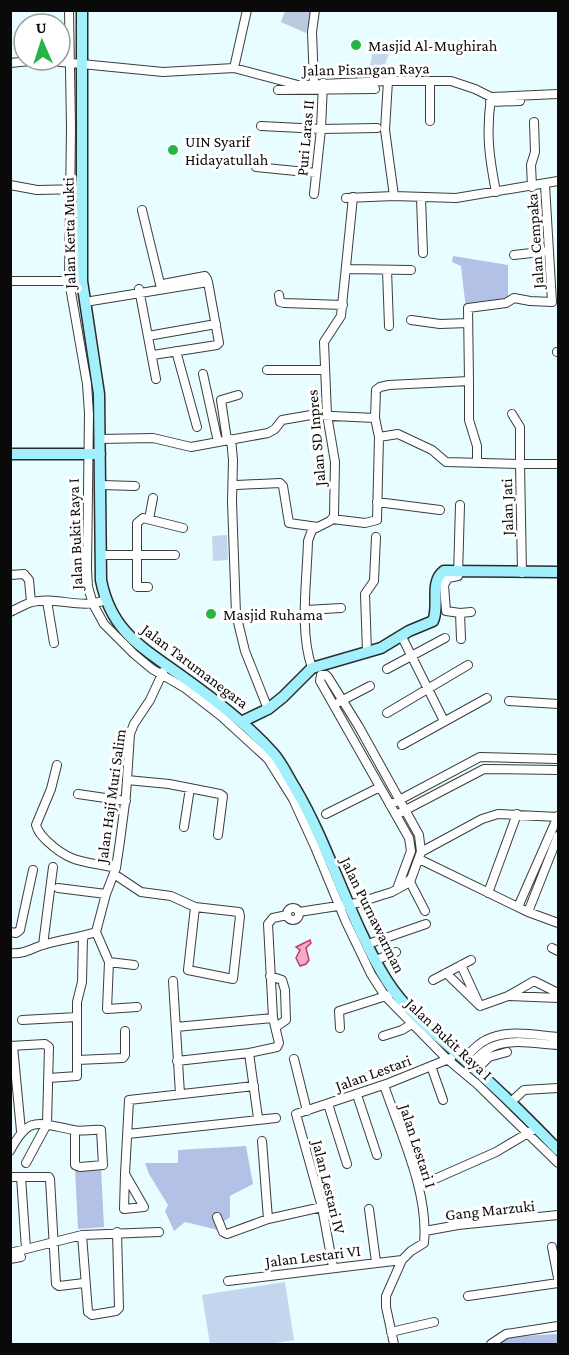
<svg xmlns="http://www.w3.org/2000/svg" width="569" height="1355" viewBox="0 0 569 1355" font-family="'Crimson Pro',serif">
<rect width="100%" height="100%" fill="#e7fdff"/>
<!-- green -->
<path fill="#b3c1e7" d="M453 256 508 265V307L466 309 461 266 452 262Z
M246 1146 253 1184 230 1196V1217L219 1225 218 1230 185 1222 174 1231 165 1211 168 1205 149 1174 145 1163H178V1150Z
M101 1167 104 1227 78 1229 75 1169Z
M558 1334V1344H501L505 1337Z"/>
<!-- cemetery -->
<path fill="#bbcade" d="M285 11H326L312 13 306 33 281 22Z"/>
<!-- pitch -->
<path fill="#c4d5ee" d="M374 46 390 50 381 76 368 75Z
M227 535 228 560 213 561 212 536Z
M285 1282 294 1340 268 1344H210L202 1295Z"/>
<!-- water -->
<path fill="#f4adc8" stroke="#c9366a" stroke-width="1.5" d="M310 940 311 943 306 948 309 960 306 964 300 966 296 958 300 950 296 947Z"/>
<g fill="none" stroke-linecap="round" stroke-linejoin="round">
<!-- street casing -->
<g stroke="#3d3d3d" stroke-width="10">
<path id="street" d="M69 10 71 128 69 281 87 384 89 414 87 569 88 587 93 604 104 624 134 654 152 669 185 688 221 716 268 759 293 799 315 847 346 922 371 974 385 996 447 1059 477 1084 558 1163
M10 63 41 60 163 72 234 68 298 85 388 81H451L475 89 491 97
M234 68 247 10
M388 81 385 130 394 196
M430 81V121
M314 84 312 32 315 10
M278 90 375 89
M491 97C486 134 489 156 496 192
M491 97 558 94
M490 102 520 101
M261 126 321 129 377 128
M256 167 316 173
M10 185 37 190 83 189
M532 187 531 165 535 152 534 122
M314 194 321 129 323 83
M346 198 394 196 456 198 558 181
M421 198 423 253
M142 210 161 288
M514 255 549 251
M347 269 411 270
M387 270 389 326
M10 281H82
M163 284 205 276 207 279
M139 289 156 379
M279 295 280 302 284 303 343 305
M85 302 208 282 207 279
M411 320 440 324 468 323
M148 336 216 324
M176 351 197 427
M557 352H558
M153 355 217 345 219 343 208 282
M267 370H325
M203 374 218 442
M469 381V420L477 446V463
M512 414 520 427V464H556
M100 439 153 438 191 447 268 433 275 429 282 420 311 415 375 418
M231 439 233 460 232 502 236 614 245 651 268 709
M227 440 221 400 238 395
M101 485 135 486
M237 485 280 483 283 486 289 523 318 527
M377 502 440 510
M460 505 458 576 448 578 444 585 446 611 460 613 461 639
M149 519 153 498
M332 519 365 523 377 520 379 437
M101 555H175
M522 573 520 464 446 462 432 450 398 434 379 437 375 418 376 390 380 387 389 385 469 381 468 308 506 303 514 298 530 301 552 302 545 185
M10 575 24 574 29 580 31 602
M148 587H137V523L143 518 183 528
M47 601 54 643
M306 610 341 608
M10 612C17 609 25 604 32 602 56 596 82 610 105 600
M460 613 471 612
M401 635 444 721
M367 652 365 594 374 581 376 537
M312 668C299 631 307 581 308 541L312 530 330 521 334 516 335 462 327 415 324 342 341 316 353 197
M387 669 445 638
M509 701 558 704
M339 702 370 686
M387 713 468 665
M402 745 487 698
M57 765 51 789 36 825C38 832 42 836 47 841 71 864 85 861 116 868
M127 780 169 784 220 794 223 796 218 835
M78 794 126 801
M390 805 480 757 558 759
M326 814 380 787
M396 815 484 769 558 770
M184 827 190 788
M421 852 482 819 498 814 558 817
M419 859 528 912 558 923
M114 874 141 892 171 896 195 907 239 912 240 916 233 979 188 970 195 907
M409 880 425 911
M58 888 106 894
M397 889 411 851 409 838 320 681 321 675H326L328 677 359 727 419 835 421 852 410 882
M488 893 517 814
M518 907 558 816
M287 914a6 6 0 1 1 12 0a6 6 0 1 1-12 0Z
M299 912 357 903 392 892 410 882
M528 912 558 836
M10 932 16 933 20 930 33 870
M96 932 109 962 107 1009 137 1007
M368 944 426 924
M43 945 53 867
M552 948 558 951
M10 953C23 955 32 948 43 945 61 939 79 938 96 932L106 894 116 868 120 841 126 795 130 734 134 724 150 700 163 672
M376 960 396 952
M109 962 134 965
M461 965 478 1002
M446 973 480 1006
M270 976 282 980 285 990 286 1020 276 1027
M433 980 471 960
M173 981 180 1094
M509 996 558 998
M480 1006 508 996 534 981 558 993
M22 1020 77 1017
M176 1027 273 1018
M340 1028 339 1011 389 995
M383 1036 402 1030 415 1022
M10 1046 45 1044 49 1047 47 1124 26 1163
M13 1046 21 1131
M249 1053 258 1118
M294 1059 307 1111
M464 1059C471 1052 477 1044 486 1040 507 1029 535 1035 558 1037
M77 1060 123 1058 125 1055V1031
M177 1061 249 1053 277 1047 279 1043 273 1018 268 924 273 918 287 915
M470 1065C476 1059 481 1053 488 1049 507 1037 537 1044 558 1045
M431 1066 443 1100
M476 1070 489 1057 507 1052
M49 1078 77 1076V1002L82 982 83 937
M384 1085C400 1133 429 1192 424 1243L411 1251 402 1260 386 1296V1307L394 1344
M357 1095 377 1155
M511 1102 524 1090 558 1088
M328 1104 347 1164
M128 1134 276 1118
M262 1141 268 1219
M10 1151C29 1115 37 1123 73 1130 82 1132 92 1129 101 1130L103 1165 80 1167 75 1165V1131
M125 1174 124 1209 144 1207 125 1174 129 1100 254 1086
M10 1177H49L50 1179 56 1284 59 1286 84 1283
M21 1177 26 1249
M419 1186 496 1152 533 1130
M369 1209 376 1262
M217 1217 223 1232 227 1234 268 1219 322 1207
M425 1231 458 1225 558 1215
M82 1235 88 1312 92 1315 116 1311 119 1308 117 1232
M552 1247 558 1278
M10 1253 82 1235 159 1232
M10 1259 21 1257
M333 1267 322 1207 296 1114 389 1083 451 1058
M228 1281 402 1260
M468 1296 558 1283
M391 1332 434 1322
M491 1344 506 1334 558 1326"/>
</g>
<!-- secondary casing -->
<g stroke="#2c2c2c" stroke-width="13">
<path id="secondary" d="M82 10V281L99 394 101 580C111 632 143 648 183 677 215 700 247 724 273 753 282 763 288 777 295 788 331 849 349 920 387 981 410 1017 446 1042 477 1071 505 1096 532 1123 558 1150
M10 454H100
M241 722 268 709 283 697 312 668 381 648 409 631 433 621C440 606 429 582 444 571L558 572"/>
</g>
<!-- street -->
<use href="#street" stroke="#fff" stroke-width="8"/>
<!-- secondary -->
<use href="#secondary" stroke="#a3f0fd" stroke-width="10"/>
</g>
<!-- markers -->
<g fill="#26b544" stroke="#fff" stroke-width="2">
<circle cx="356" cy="45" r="6"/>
<circle cx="173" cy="150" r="6"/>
<circle cx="211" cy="614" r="6"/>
</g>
<g text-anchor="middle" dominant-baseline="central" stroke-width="6" stroke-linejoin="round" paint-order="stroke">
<!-- poi labels -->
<g font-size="16" fill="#0a0a0a" stroke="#fff" text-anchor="start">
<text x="368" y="45">Masjid Al-Mughirah</text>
<text x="185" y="141">UIN Syarif<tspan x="185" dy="18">Hidayatullah</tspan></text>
<text x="223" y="614">Masjid Ruhama</text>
</g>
<!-- street labels -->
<g font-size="16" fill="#0a0a0a" stroke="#fff">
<text transform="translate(366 69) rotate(-1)">Jalan Pisangan Raya</text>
<text transform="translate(305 138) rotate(-85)">Puri Laras II</text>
<text transform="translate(69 233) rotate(-91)">Jalan Kerta Mukti</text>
<text transform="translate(535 241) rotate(-94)">Jalan Cempaka</text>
<text transform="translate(316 438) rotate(-95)">Jalan SD Inpres</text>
<text transform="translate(507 507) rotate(-91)">Jalan Jati</text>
<text transform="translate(75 534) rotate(-92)">Jalan Bukit Raya I</text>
<text transform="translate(195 666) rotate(37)">Jalan Tarumanegara</text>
<text transform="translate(111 796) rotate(-82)">Jalan Haji Muri Salim</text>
<text transform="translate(373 915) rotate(64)">Jalan Purnawarman</text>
<text transform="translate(449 1039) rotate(43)">Jalan Bukit Raya I</text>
<text transform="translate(373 1073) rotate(-20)">Jalan Lestari</text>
<text transform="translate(418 1146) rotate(72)">Jalan Lestari I</text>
<text transform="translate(329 1187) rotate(76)">Jalan Lestari IV</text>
<text transform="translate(490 1210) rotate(-6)">Gang Marzuki</text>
<text transform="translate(313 1256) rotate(-7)">Jalan Lestari VI</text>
</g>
</g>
<!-- border -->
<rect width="569" height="1355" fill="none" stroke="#0a0a0a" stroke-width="24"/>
<!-- north arrow -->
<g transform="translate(42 42) rotate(357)"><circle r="28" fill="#ffffff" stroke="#9d9d9d" stroke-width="1.5"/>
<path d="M0-4.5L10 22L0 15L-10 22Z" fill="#26b544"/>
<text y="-9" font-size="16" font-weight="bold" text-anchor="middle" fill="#0a0a0a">U</text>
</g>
</svg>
